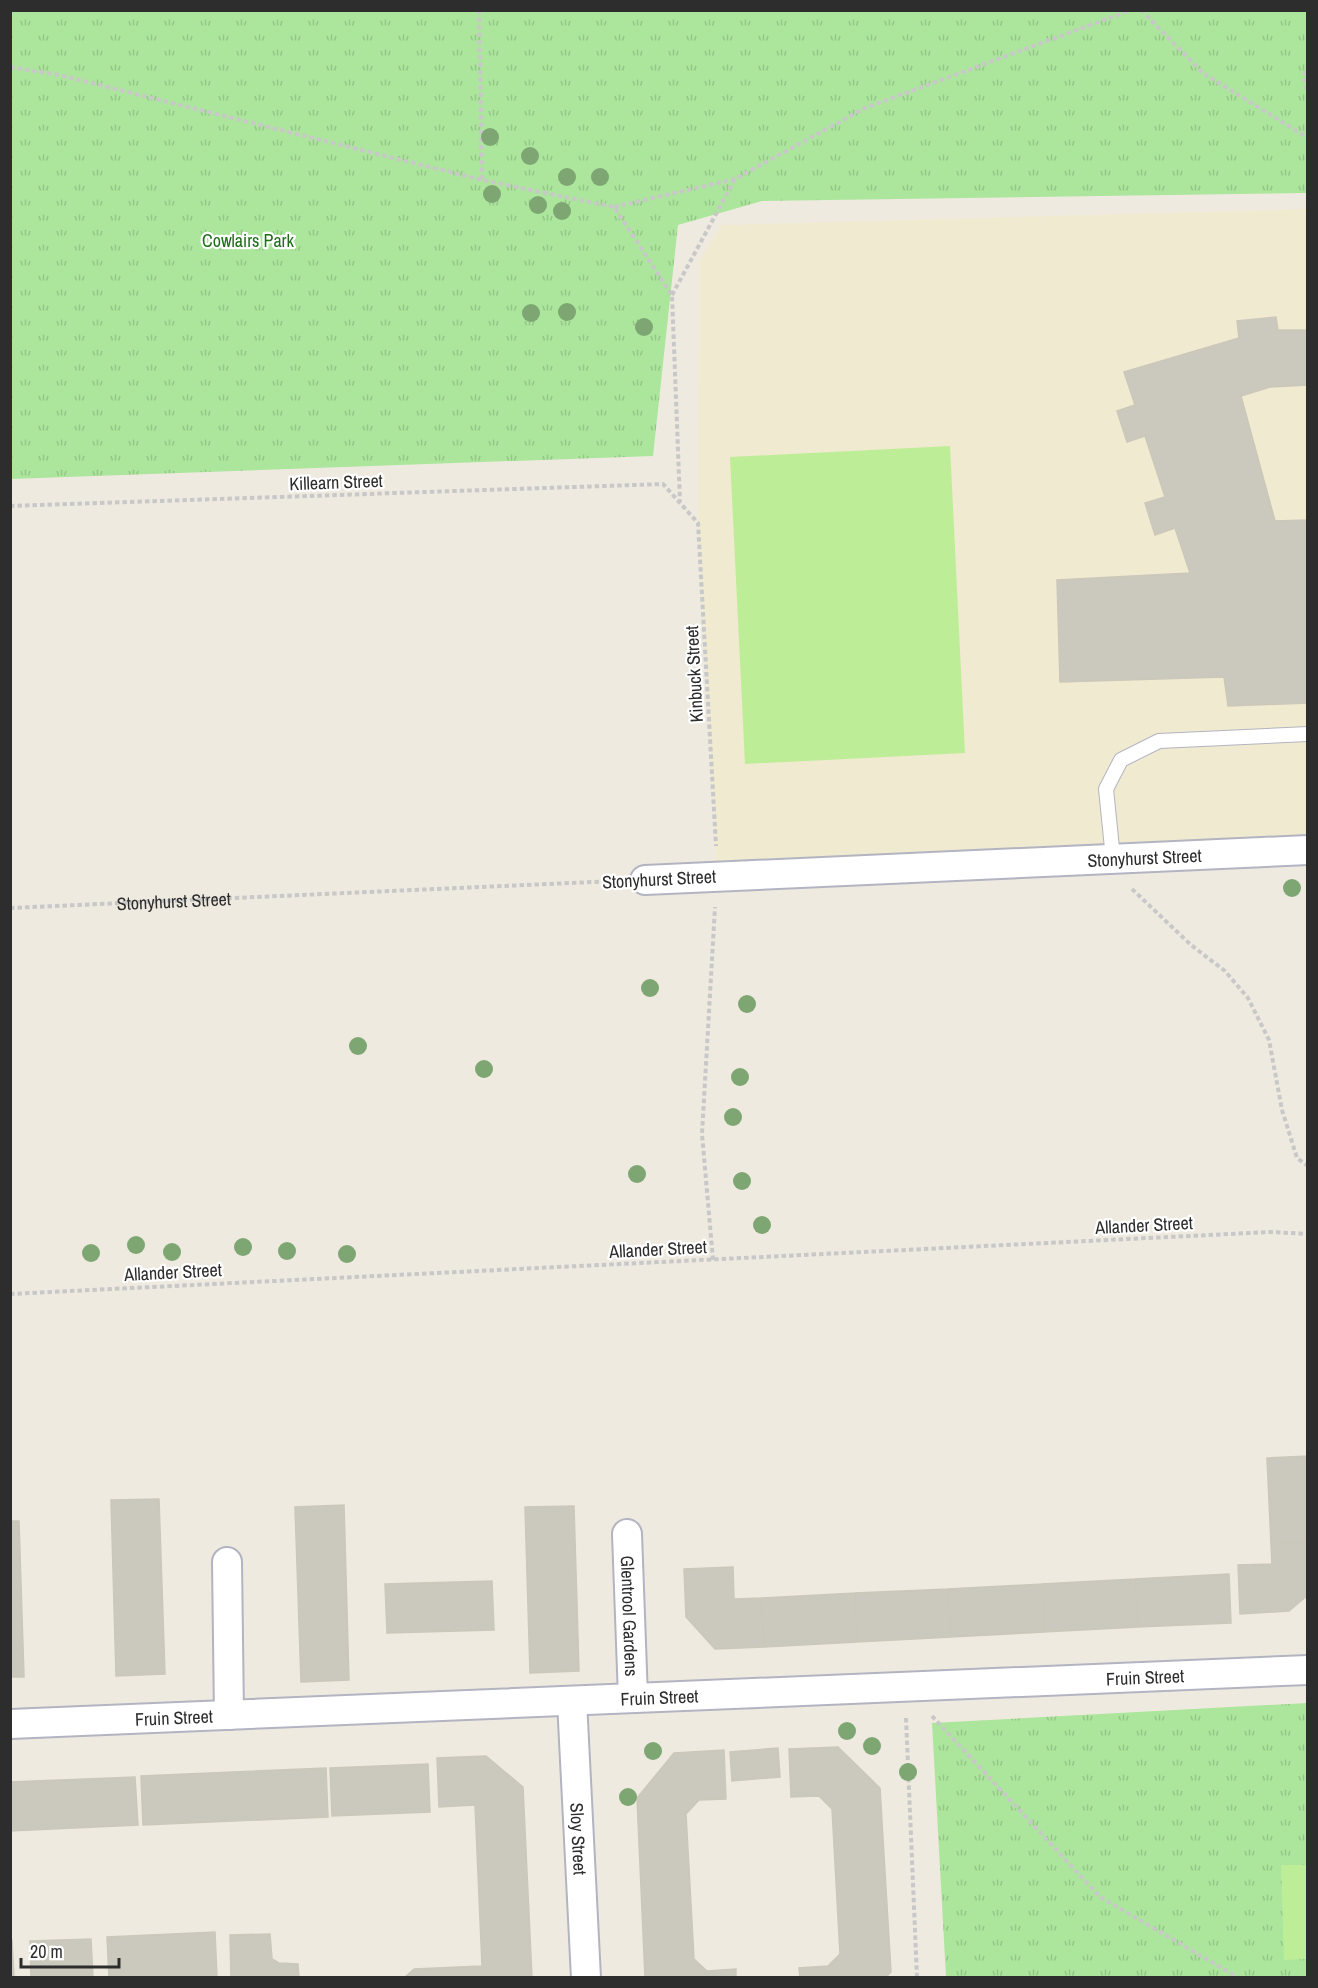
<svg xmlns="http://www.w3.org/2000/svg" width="1318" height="1988" viewBox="0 0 1318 1988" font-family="'Archivo Narrow',sans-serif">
<defs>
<pattern id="park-tufts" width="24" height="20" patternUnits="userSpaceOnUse" patternTransform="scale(1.5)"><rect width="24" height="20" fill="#ace69c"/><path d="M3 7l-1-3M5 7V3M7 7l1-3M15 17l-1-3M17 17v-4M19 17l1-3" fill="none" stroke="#94c687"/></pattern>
</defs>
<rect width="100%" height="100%" fill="#efeae0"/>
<!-- education -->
<path fill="#f0ead0" d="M1307 209V850L717 876 698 523 699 262 721 225Z"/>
<!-- park -->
<path fill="url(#park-tufts)" d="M10 11H1307V193L762 201 678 225 653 456 11 479Z
M1307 1703V1977H946L932 1723Z"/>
<!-- pitch -->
<path fill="#beed98" d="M950 446 965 753 745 764 730 457Z
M1281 1865H1307V1959L1284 1960Z"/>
<!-- building -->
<path fill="#cbc8be" stroke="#cbc7b9" stroke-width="1.5" d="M1276 317 1278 330H1308V385L1270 387 1241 396 1275 521 1308 520V703L1228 706 1224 677 1060 682 1057 580 1190 573 1175 528 1155 535 1145 503 1165 497 1145 436 1127 442 1117 411 1135 405 1124 372 1239 338 1237 321Z
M1308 1456V1542L1271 1544 1267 1458Z
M159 1499 165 1674 116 1676 111 1500Z
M344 1505 349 1680 301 1682 295 1507Z
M574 1506 579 1671 530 1673 525 1507Z
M10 1521H19L24 1677H10Z
M1308 1542V1595L1289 1611 1240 1614 1238 1565 1272 1564 1271 1544Z
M733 1567 734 1599 761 1598 764 1647 715 1649 686 1617 684 1569Z
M1229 1574 1231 1623 1138 1627 1135 1579Z
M1135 1579 1138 1627 1044 1632 1042 1584Z
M492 1581 494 1630 387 1633 385 1584Z
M1042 1584 1044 1632 951 1637 948 1589Z
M948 1589 951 1637 857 1642 855 1593Z
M855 1593 857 1642 764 1647 761 1598Z
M838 1747 880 1788 891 1972 885 1978H800L799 1968 828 1966 840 1954 832 1809 819 1796 791 1797 789 1749Z
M778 1748 780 1777 732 1781 730 1752Z
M724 1750 726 1799 699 1800 686 1814 694 1959 707 1971 736 1969V1978H645L637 1798 674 1753Z
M486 1756 523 1787 532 1978H404L414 1969 482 1966 475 1805 439 1807 437 1758Z
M428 1764 430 1812 332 1816 330 1768Z
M326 1768 328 1817 143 1825 141 1776Z
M135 1777 138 1825 10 1831V1782Z
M215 1932 217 1978H109L107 1937Z
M270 1934 272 1959 279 1963 298 1964 299 1978H231L230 1935Z
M91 1939 93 1978H31L30 1941Z
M10 1940H12L14 1978H10Z"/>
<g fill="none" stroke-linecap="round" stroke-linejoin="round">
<!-- lane casing -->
<g stroke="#b3b4c1" stroke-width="16">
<path id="lane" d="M1113 858 1106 789 1121 760 1159 741 1308 734"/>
</g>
<!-- street casing -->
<g stroke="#b3b4c1" stroke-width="32">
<g id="street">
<path id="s2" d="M645 880 1308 850"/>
<path id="s3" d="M627 1534 633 1698"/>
<path d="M227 1562 229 1715"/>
<path id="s4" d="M572 1701 586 1978"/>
<path id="s5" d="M10 1724 1308 1670"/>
</g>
</g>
<!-- path -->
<g stroke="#c8c8c8" stroke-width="4" stroke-dasharray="4.5 3" stroke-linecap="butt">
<path d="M479 10 482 180"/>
<path d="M1141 10 1203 73 1308 138"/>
<path d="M1308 64 1304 77 1308 95"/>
<path d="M10 67 59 75 482 180 614 207 672 295 680 502"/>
<path d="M614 207 735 179"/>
<path d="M672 295 735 179 865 108 1131 10"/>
<path d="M10 506 663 484 698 523 716 846"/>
<path d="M1132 889 1191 945 1225 971 1248 998 1269 1040 1282 1110 1297 1158 1308 1166"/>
<path id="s1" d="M10 908 615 881"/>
<path d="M713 1260 702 1134 715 907"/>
<path d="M10 1294 1270 1232 1308 1234"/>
<path d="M932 1716 1100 1897 1239 1978"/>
<path d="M906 1718 917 1978"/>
</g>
<!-- lane -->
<use href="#lane" stroke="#fff" stroke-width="14"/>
<!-- street -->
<use href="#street" stroke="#fff" stroke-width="28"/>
</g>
<!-- trees -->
<g fill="#7ea673">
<circle cx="490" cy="137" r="9"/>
<circle cx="530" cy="156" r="9"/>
<circle cx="567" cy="177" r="9"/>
<circle cx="600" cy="177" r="9"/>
<circle cx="492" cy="194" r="9"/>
<circle cx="538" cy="205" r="9"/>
<circle cx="562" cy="211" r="9"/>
<circle cx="567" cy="312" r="9"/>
<circle cx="531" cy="313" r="9"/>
<circle cx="644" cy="327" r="9"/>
<circle cx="1292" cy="888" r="9"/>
<circle cx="650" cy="988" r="9"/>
<circle cx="747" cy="1004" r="9"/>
<circle cx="358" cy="1046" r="9"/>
<circle cx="484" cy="1069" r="9"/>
<circle cx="740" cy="1077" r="9"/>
<circle cx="733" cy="1117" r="9"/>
<circle cx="637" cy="1174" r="9"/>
<circle cx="742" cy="1181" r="9"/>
<circle cx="762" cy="1225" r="9"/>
<circle cx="136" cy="1245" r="9"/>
<circle cx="243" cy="1247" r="9"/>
<circle cx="287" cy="1251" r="9"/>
<circle cx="172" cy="1252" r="9"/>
<circle cx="91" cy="1253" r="9"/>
<circle cx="347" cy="1254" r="9"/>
<circle cx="847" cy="1731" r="9"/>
<circle cx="872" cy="1746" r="9"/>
<circle cx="653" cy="1751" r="9"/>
<circle cx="908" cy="1772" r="9"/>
<circle cx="628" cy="1797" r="9"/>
</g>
<g text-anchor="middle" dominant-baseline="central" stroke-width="4.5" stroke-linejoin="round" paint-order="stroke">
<!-- park labels -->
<g font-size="18" fill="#216e1a" stroke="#fff">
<text x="248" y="240">Cowlairs Park</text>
</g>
<!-- street labels -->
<g font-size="18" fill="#2d2d2d" stroke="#fff">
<text transform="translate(336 482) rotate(-2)">Killearn Street</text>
<text transform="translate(694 674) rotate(-93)">Kinbuck Street</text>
<text stroke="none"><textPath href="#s2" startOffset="500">Stonyhurst Street</textPath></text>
<text transform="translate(659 879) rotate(-3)">Stonyhurst Street</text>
<text stroke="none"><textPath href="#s1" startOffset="164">Stonyhurst Street</textPath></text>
<text transform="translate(1144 1225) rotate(-3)">Allander Street</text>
<text transform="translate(658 1249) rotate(-3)">Allander Street</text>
<text transform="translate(173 1272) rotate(-3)">Allander Street</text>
<text stroke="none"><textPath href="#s3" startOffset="82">Glentrool Gardens</textPath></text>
<text stroke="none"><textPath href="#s5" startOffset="1136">Fruin Street</textPath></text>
<text stroke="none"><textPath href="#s5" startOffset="650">Fruin Street</textPath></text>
<text stroke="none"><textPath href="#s5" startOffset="164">Fruin Street</textPath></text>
<text stroke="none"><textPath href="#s4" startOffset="138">Sloy Street</textPath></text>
</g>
</g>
<!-- border -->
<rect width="1318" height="1988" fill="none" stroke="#2d2d2d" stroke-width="24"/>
<!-- scale -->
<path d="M21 1958v9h98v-9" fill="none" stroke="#2d2d2d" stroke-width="3"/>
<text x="30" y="1958" font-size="18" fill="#2d2d2d" stroke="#ffffff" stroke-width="4.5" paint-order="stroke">20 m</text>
</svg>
